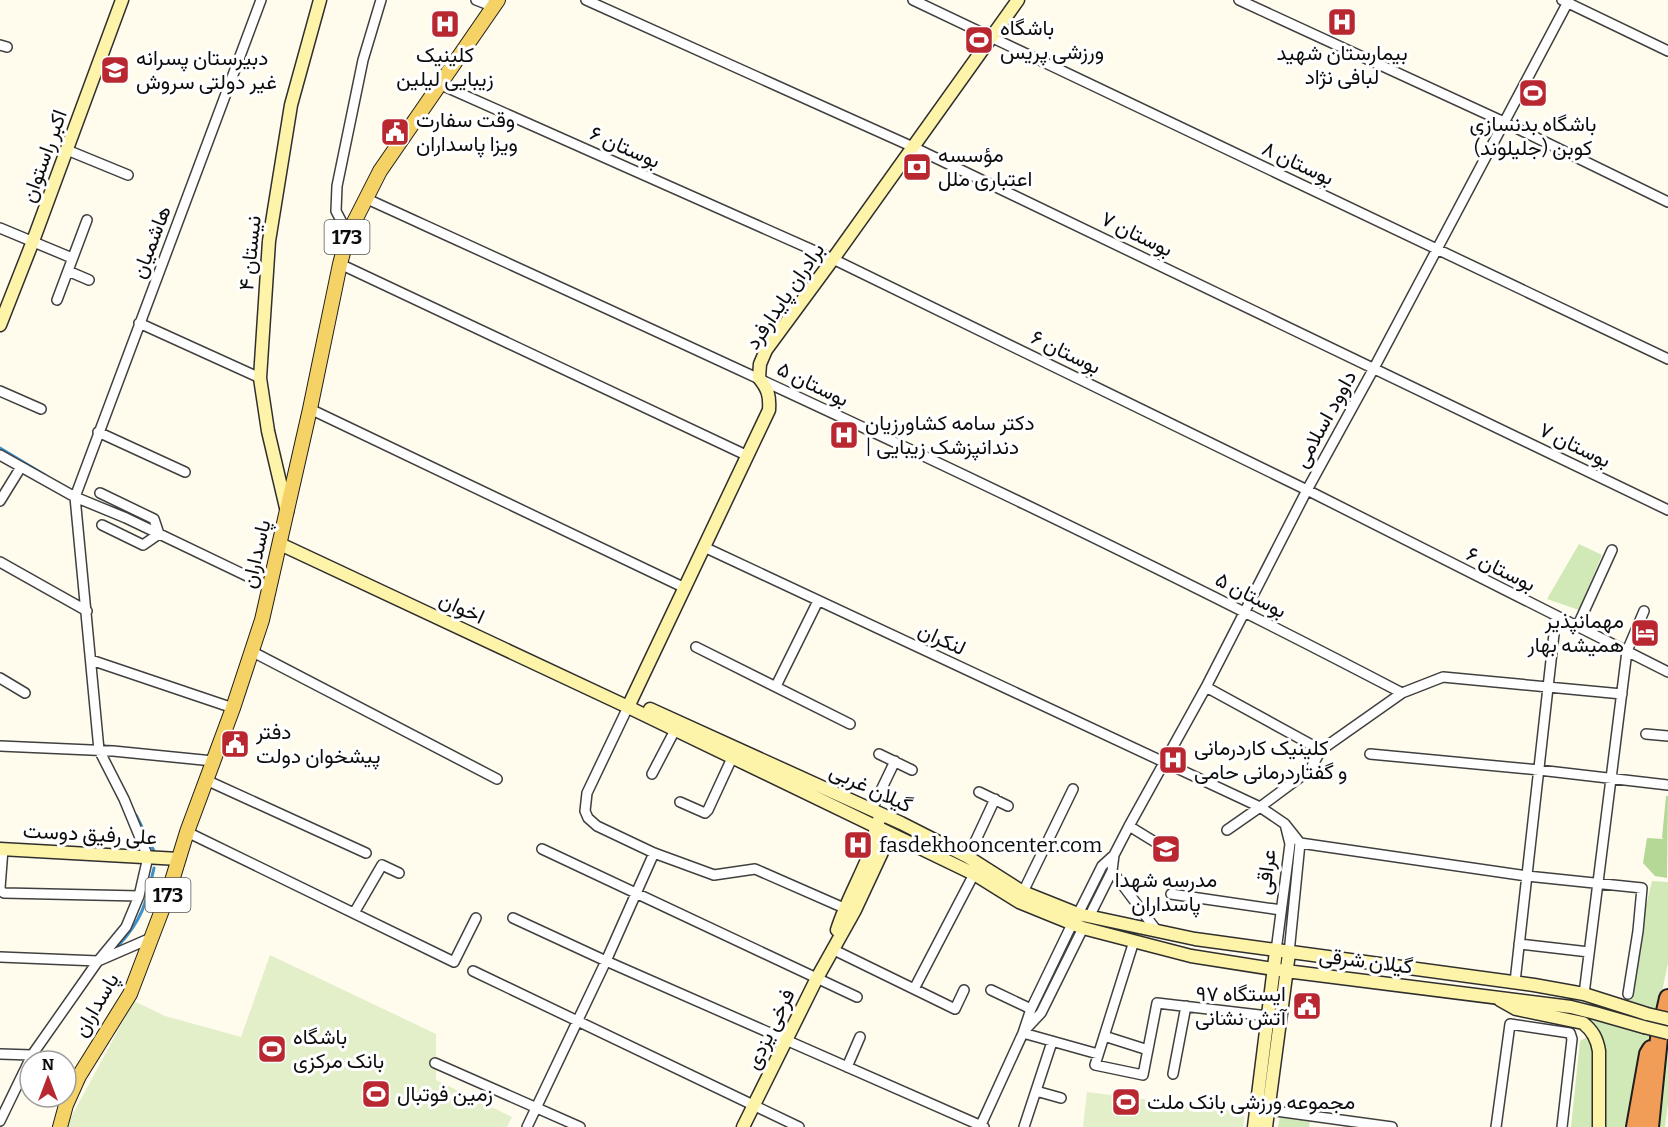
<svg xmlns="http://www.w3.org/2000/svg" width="1668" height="1127" viewBox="0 0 1668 1127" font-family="Bitter,Vazirmatn,serif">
<rect width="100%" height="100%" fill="#fffbed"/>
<!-- green -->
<path fill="#d1e8b7" d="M1579 544 1602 555 1579 610 1547 599Z
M1652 881 1668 882V963L1658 1010 1627 1002 1645 910Z
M1532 1005 1582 1014 1650 1031 1632 1127H1603L1597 1034Z
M1587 1037 1592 1040V1127H1571L1580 1041Z
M1668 1037V1103L1665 1127H1656Z
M1280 1116 1310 1120 1309 1127H1278Z"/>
<!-- forest -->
<path fill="#b5d897" d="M1666 796H1668L1667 878 1655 876 1643 863 1647 838 1664 839 1662 838Z"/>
<!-- pitch -->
<path fill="#e2efc9" d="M270 955 436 1034V1080L512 1117 507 1127H68L69 1121 134 1001 165 1016 241 1037Z
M1087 1092 1245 1112 1243 1127H1083Z"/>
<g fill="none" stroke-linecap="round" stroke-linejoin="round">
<!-- stream -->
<path stroke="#3b92ca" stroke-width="3" d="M0 448 45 475
M136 815 155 853
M118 946C143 919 146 903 154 868"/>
<!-- street casing -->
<g stroke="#404040" stroke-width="12">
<path id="street" d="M476 0 494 7
M586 0 913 147 1668 510
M913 0 1668 359
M1239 0 1504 122 1668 202
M1562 0 1668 51
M0 45 7 47
M439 84 833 259 1307 490 1668 672
M67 150 128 175
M365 198C713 357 1062 515 1402 693
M0 228 72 258
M348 234 336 211 337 186 363 60 381 0
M340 264 748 456
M68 271 89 280
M57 300 87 220
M139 323 260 378
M0 391 41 409
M310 409 685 588
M98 432 185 472
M0 455 75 497 126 518 270 587
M100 493 154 519 159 534 143 545 102 525
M0 501 21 467
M704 547 1260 807 1285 824
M0 562 87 611
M1577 627 1612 550
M696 647 850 724
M251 651 497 779
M91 660 233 708
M0 678 25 693
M776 686 818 601
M1206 687 1321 750
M628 707 587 793 585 811 588 818 597 826 654 853 714 875 755 869 844 908
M1646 734 1668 736
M0 746 113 751 213 761
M879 754 912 770
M1370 754 1539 770 1668 785
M652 774 675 730
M206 780 366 853
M979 792 1008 806
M680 802 705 813 708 810 732 758
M872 809 895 761
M1129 826 1155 842
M1227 830 1260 807 1310 770 1321 750 1402 693 1443 677 1622 694
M187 832 454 962 476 918
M1300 843 1527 876 1642 888 1638 931 1628 994
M3 849 0 888 1 891 4 893 139 896
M542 849 857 997
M968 857 995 799
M1112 871 1157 931
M1023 892 1073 789
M1171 894 1281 910
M354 913 382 865 399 873
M1078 914 1102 866 1114 855
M1089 917 1112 871 1114 855 1129 826 1206 687 1307 490 1374 368 1569 0
M513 918 606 961 984 1127
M1134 941 1095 1065 1143 1075 1157 1003 1268 1016
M1519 944 1589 952
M832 949 955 1009 964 990
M1276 951 1290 844 1285 824 1300 843 1289 953
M0 957 98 961 151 938
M473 971 799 1127
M1515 982 1556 616
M914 989 974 874
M991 990 1031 1009
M1584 994 1627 651 1644 611
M1026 1029 1041 1013 1083 928
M1023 1033 1098 1054
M1104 1036 1148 1050
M0 1054 32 1055
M435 1063 580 1127
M847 1067 860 1037
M1173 1074 1186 1006
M1036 1091 1061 1098
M1268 1110 1392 1127
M0 1121 32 1055 98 961 126 927 139 896 148 857 124 799 99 750 75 497 261 0
M527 1127 606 961 654 853
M980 1127 1023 1033 1031 1009 1072 924
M1024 1127 1052 1042
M1496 1127 1510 1024 1570 1033 1572 1039 1562 1127"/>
</g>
<!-- secondary casing -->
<g stroke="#2f2f2f" stroke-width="15">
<path id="secondary" d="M0 325 33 241 122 0
M287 512 268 431 260 378 269 241 291 105 320 0
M280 544 628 707 974 874 1019 902 1083 928 1191 956 1286 971 1571 1007 1595 1013 1644 1027
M628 707 769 410C770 396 768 389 759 378L760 364 766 350 833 259 1018 0
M650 709 901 823 968 857 1023 892 1078 914 1195 939 1534 985 1584 994 1647 1014
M0 849 179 859
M837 930C846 901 862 875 872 847 875 838 874 829 879 820
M1500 1000 1516 1009 1583 1023C1593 1031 1597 1039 1599 1051V1127
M743 1127 817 978 855 910 883 850 887 844 902 839
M1254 1127 1276 951
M1266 1127 1289 953"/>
</g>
<!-- primary casing -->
<g stroke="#1e1e1e" stroke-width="16">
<path id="primary" d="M60 1127 66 1105 79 1076 130 994 167 897 187 832 233 708 262 620 310 409 340 264 348 234 380 171 498 0"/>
</g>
<!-- highway casing -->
<g stroke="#1e1e1e" stroke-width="20">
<path id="highway" d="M1635 1127 1648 1054 1651 1049
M1650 1127 1659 1038 1668 998"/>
</g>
<!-- street -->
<use href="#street" stroke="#fff" stroke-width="9"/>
<!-- secondary -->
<use href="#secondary" stroke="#fdf3a9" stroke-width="12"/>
<!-- primary -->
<use href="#primary" stroke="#f5d266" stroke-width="14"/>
<!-- highway -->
<use href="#highway" stroke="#f19d58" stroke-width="16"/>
<!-- secondary-bridge casing -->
<g stroke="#2f2f2f" stroke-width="15" stroke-linecap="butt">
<path id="secondary-bridge" d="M1647 1014 1668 1019
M1644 1027 1668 1033"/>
</g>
<!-- secondary-bridge -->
<use href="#secondary-bridge" stroke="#fdf3a9" stroke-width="12"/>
</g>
<!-- icons -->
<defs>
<g id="hospital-square" transform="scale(1.5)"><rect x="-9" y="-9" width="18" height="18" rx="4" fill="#b92830" stroke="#fff"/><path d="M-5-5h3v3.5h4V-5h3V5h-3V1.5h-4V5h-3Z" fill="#fff"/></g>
<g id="stadium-square" transform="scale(1.5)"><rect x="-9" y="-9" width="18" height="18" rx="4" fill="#b92830" stroke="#fff"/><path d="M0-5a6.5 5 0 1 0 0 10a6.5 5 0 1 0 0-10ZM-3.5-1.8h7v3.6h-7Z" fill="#fff"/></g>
<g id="school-square" transform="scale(1.5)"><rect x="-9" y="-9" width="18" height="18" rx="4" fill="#b92830" stroke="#fff"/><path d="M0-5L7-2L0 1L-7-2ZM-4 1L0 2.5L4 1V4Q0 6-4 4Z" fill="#fff"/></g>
<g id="civic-square" transform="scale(1.5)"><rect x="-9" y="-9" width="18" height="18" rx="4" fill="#b92830" stroke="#fff"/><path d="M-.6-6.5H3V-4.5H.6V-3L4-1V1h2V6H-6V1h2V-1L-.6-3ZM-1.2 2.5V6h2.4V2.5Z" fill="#fff"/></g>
<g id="bank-square" transform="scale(1.5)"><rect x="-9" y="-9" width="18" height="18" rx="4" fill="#b92830" stroke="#fff"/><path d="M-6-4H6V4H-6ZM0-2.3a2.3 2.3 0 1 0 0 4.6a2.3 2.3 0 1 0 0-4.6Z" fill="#fff"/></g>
<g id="hotel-square" transform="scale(1.5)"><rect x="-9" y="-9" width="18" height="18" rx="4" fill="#b92830" stroke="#fff"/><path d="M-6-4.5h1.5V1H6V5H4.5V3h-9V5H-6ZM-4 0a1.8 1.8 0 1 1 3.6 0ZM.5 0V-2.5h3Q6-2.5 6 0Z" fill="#fff"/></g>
</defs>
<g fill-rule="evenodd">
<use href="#hospital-square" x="1342" y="22"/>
<use href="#hospital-square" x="445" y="24"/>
<use href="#stadium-square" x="979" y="40"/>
<use href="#school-square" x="115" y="70"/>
<use href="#stadium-square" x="1533" y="93"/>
<use href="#civic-square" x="395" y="132"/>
<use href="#bank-square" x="917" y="167"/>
<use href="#hospital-square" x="844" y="435"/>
<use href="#hotel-square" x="1645" y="633"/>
<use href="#civic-square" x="235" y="744"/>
<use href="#hospital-square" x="1173" y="760"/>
<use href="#hospital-square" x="858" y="845"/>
<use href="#school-square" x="1166" y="849"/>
<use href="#civic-square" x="1307" y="1006"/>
<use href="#stadium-square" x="272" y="1049"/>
<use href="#stadium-square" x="376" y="1094"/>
<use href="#stadium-square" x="1126" y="1102"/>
</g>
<g text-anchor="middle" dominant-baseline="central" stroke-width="6" stroke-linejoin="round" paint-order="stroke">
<!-- shield labels -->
<g fill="#fff" stroke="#565656" stroke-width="1.5">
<rect x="324.5" y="220" width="45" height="34" rx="4.5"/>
<rect x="145.5" y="878" width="45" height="34" rx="4.5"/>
</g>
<g font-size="20" font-weight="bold" fill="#0d0d0d">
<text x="347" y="237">173</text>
<text x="168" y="895">173</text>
</g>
<!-- poi labels -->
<g font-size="21" fill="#0d0d0d" stroke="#fff" text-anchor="start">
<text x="1000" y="28">باشگاه<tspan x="1000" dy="24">ورزشی پریس</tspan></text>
<text x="1342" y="53" text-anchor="middle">بیمارستان شهید<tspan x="1342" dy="24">لبافی نژاد</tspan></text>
<text x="445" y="55" text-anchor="middle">کلینیک<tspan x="445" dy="24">زیبایی لیلین</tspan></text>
<text x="136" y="58">دبیرستان پسرانه<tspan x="136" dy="24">غیر دولتی سروش</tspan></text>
<text x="416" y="120">وقت سفارت<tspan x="416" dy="24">ویزا پاسداران</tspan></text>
<text x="1533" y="124" text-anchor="middle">باشگاه بدنسازی<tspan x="1533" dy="24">کوبن (جلیلوند)</tspan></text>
<text x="938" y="155">مؤسسه<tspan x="938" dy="24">اعتباری ملل</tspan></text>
<text x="865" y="423">دکتر سامه کشاورزیان<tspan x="865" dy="24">| دندانپزشک زیبایی</tspan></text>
<text x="1624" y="621" text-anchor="end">مهمانپذیر<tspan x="1624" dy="24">همیشه بهار</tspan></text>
<text x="256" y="732">دفتر<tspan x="256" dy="24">پیشخوان دولت</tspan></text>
<text x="1194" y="748">کلینیک کاردرمانی<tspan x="1194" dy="24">و گفتاردرمانی حامی</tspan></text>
<text x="879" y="845">fasdekhooncenter.com</text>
<text x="1166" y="880" text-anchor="middle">مدرسه شهدا<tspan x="1166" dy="24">پاسداران</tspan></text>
<text x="1286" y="994" text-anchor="end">ایستگاه ۹۷<tspan x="1286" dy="24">آتش نشانی</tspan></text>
<text x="293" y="1037">باشگاه<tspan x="293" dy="24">بانک مرکزی</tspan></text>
<text x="397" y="1094">زمین فوتبال</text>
<text x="1147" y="1102">مجموعه ورزشی بانک ملت</text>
</g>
<!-- street labels -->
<g font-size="21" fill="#0d0d0d" stroke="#fff">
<text transform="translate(625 147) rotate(24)">بوستان ۶</text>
<text transform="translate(44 156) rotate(-70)">اکبر راستوان</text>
<text transform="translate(1298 163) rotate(25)">بوستان ۸</text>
<text transform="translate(1137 234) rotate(26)">بوستان ۷</text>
<text transform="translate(151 242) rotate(-69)">هاشمیان</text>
<text transform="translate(250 253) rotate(-84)">نیستان ۴</text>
<text transform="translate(785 296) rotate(-56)">برادران پایدارفرد</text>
<text transform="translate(1066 352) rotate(26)">بوستان ۶</text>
<text transform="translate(813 384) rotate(26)">بوستان ۵</text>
<text transform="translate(1325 419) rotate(-61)">داوود اسلامی</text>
<text transform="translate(1575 445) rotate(26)">بوستان ۷</text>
<text transform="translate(256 554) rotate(-77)">پاسداران</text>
<text transform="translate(1501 569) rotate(27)">بوستان ۶</text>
<text transform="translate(1251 595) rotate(27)">بوستان ۵</text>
<text transform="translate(462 608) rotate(25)">اخوان</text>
<text transform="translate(942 639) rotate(25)">لنکران</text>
<text transform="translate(871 788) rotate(25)">گیلان غربی</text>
<text transform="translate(90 834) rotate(3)">علی رفیق دوست</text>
<text transform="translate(1266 872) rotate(-83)">عراقی</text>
<text transform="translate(1366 961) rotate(7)">گیلان شرقی</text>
<text transform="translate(96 1005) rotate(-60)">پاسداران</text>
<text transform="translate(770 1029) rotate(-64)">فرخی یزدی</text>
</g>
</g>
<!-- north arrow -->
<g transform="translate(48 1079)"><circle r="28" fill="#ffffff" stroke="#9e9e9e" stroke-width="1.5"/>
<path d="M0-4.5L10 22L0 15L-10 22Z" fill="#b92830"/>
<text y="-9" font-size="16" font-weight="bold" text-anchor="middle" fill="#0d0d0d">N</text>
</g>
</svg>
